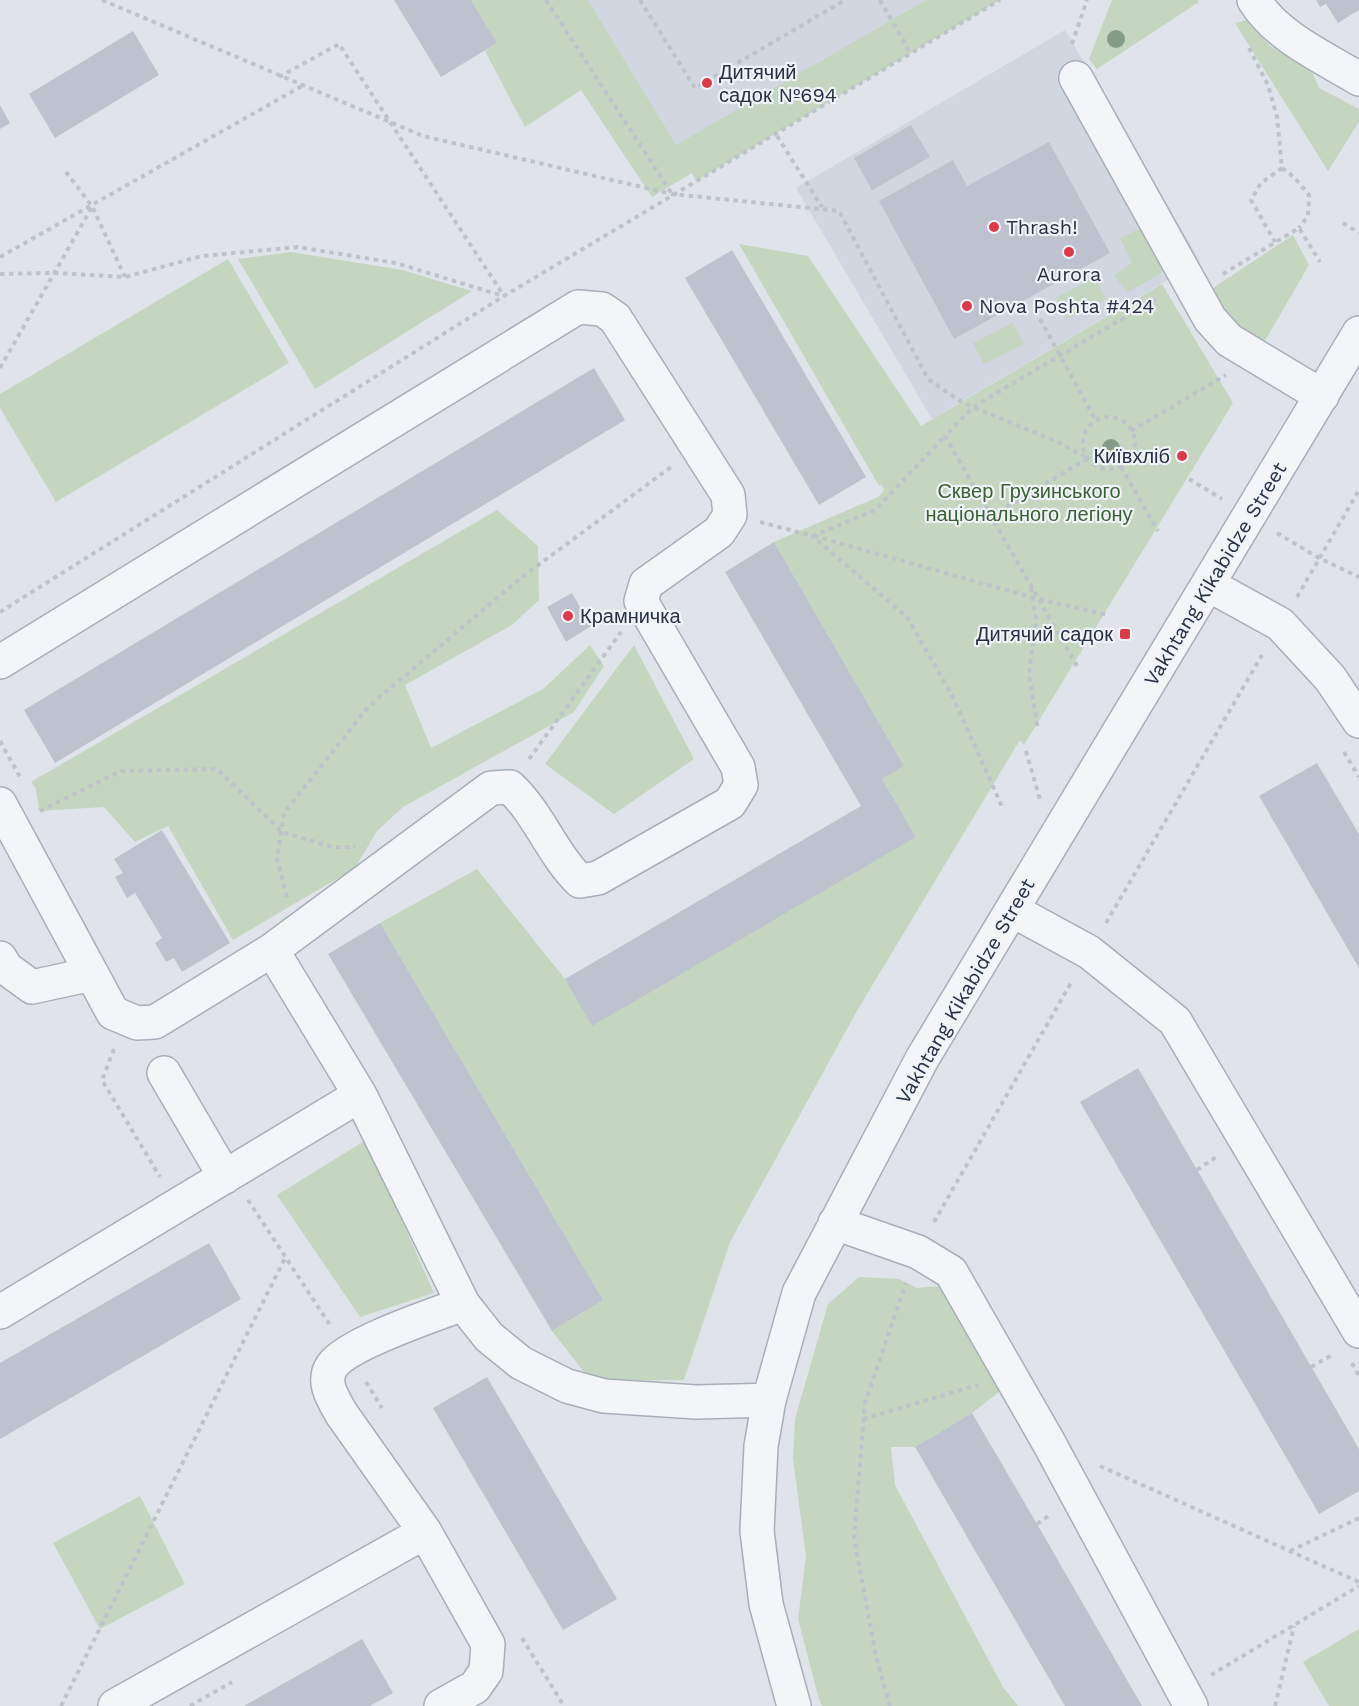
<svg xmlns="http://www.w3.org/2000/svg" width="1359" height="1706" viewBox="0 0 1359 1706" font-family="'Work Sans',sans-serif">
<rect width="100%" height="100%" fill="#e0e4ea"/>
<!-- built -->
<path fill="#d2d6e0" d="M583 0H926L670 149Z
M1065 30 1200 261 932 419 796 188Z"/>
<!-- green -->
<path fill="#c4d5c0" d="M471 0H588L676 145 926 0H1000L696 181 692 173 652 197 581 90 525 127 485 51 497 43Z
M1112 0H1198L1199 2 1097 69 1089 59Z
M1247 20 1270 46 1312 72 1319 88 1359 109V122L1328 171 1235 23Z
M1141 228 1168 263 1160 274 1127 292 1114 275 1132 263 1120 238Z
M1293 235 1309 265 1262 346 1246 335 1204 294Z
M739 244 808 256 921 426 1162 284 1233 403 1024 745 1020 740 858 1009 730 1242 684 1380 591 1381 552 1331 603 1300 380 923 477 869 565 979 916 837 882 779 904 766 774 542 878 497 884 490 881 484 879 486Z
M291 252 402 270 472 291 315 389 238 259Z
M228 259 289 363 56 502 0 408V394Z
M1095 277 1106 299 1067 319 1056 298Z
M1013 323 1024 344 984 364 973 343Z
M497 510 538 546 539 600 512 625 405 685 431 748 543 689 590 645 604 666 574 712 403 807 377 831 355 868 233 940 168 826 135 842 104 807 39 811 36 789 31 782Z
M634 645 694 759 614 814 545 764Z
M366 1140 434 1293 360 1317 277 1195Z
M859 1277 899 1279 917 1288 939 1286 1003 1389 972 1413 915 1447H891L895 1485 1003 1687 1018 1706H822L818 1696 798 1619 806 1557 793 1458 795 1419 828 1304Z
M140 1496 185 1584 100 1629 53 1543Z
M1359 1629V1706H1329L1303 1662Z"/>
<!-- building -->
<path fill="#bdc2ce" d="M394 0H471L497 43 441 77Z
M1316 0H1359V10L1338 23 1326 4 1320 7Z
M133 31 159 75 55 138 29 94Z
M0 105 10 123 0 129Z
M911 125 930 157 872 190 854 158Z
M1049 142 1110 253 954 339 879 201 953 160 967 186Z
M732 250 866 477 819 505 685 278Z
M594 368 625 420 55 763 24 710Z
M774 542 904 766 882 779 916 837 592 1026 565 979 861 806 725 572Z
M572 593 591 626 566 642 547 607Z
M1317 763 1359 834V968L1259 796Z
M162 830 230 943 182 972 174 958 166 962 155 943 162 938 135 893 127 898 115 877 123 873 114 859Z
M380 923 603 1300 552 1331 328 954Z
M1138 1068 1359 1449V1491L1319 1514 1080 1102Z
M209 1243 241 1299 0 1439V1363Z
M487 1377 617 1599 563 1630 433 1408Z
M972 1413 1037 1524 1142 1706H1065L915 1447Z
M362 1639 393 1693 370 1706H244Z"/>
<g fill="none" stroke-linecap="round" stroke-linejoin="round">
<!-- minor casing -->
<g stroke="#a8aeb8" stroke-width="36">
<path id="minor" d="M1254 0C1277 37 1323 57 1359 79
M1076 78 1210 319 1229 340 1322 396
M1209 585 1280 624 1330 678 1359 721
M0 662 578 307 602 309 615 318 728 495 730 515 719 532 646 584 641 601 738 767 741 785 730 803 598 878 580 881C552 854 539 814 510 787L491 788 272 950 155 1022 137 1023 113 1013 0 804
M1012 910 1089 952 1175 1021 1359 1331
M272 950 360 1095 463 1304 489 1337 521 1363 567 1386 604 1396 696 1402 769 1400
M0 958 6 968 32 987 92 974
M164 1073 225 1177
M835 1223 918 1252 951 1272 1049 1443 1191 1706
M0 1312 360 1095
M115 1706 425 1532
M441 1706 475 1687 486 1671 488 1644 425 1532 341 1413C334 1400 321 1382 332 1366 348 1343 434 1315 463 1304
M794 1706 766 1604 757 1531 761 1446 769 1400 799 1293 922 1059 1359 333"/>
</g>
<!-- path -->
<path stroke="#bec2c9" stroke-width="4" stroke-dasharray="4.5 4.5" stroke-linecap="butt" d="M102 0 423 136 672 194 839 211 928 379 963 403 1058 442 1087 458
M546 0 672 194
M640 0 695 88 845 0
M880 0 911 54
M1072 44 1087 0
M1249 48 1268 85 1277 117 1282 168 1261 183 1251 200 1275 242
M279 77 339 44 504 296
M777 136 822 207
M1282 168 1294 177 1309 195 1308 216 1299 228
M66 172 92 206 125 277
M1343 223 1359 233
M0 257 302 86
M0 274 54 273 125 277 202 256 298 247 396 263 503 296
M1223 274 1299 228 1320 262
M1040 319 1096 421
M0 368 92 207
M1083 443a26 26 0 1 1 52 0a26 26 0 1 1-52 0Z
M1131 431 1226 375
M1121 467 1158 531
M1189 479 1222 499
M991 516 1087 459
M760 522 813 536 875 510 945 436
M1277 533 1319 558 1359 577
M811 535 907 617 953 697 1003 809
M814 536 1038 599 1108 615
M1031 588 1036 619 1029 674 1038 730
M1297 597 1359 490
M0 612 504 296 1000 0
M1077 666 945 436 973 407 1159 297
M0 741 20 777
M1026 751 1040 800
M1344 752 1359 777
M529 759 621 632
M40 811 121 771 217 769 282 832 332 847H355
M287 897 277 859 284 813 368 707 522 577 671 467
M1106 923 1262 655
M114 1049 102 1080 160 1177
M1197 1170 1216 1157
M248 1200 330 1325
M934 1222 1072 981
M1352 1363 1359 1376
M1311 1367 1334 1354
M366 1382 382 1408
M863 1419 978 1385
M1100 1466 1359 1582
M1037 1524 1051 1514
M1290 1551 1359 1518
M522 1638 564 1706
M1211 1675 1359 1586
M61 1706 285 1258
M190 1706 232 1682
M890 1706 876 1657 854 1537 865 1403 906 1283
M1275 1706 1294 1626"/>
<!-- minor -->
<use href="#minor" stroke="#f3f5f8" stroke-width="33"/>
</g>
<!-- trees -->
<g fill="#849c85">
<circle cx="1116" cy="39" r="9"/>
<circle cx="1111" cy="448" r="9"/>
</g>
<!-- markers -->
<g fill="#db3a48" stroke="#f0f3f8" stroke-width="2">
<circle cx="707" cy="83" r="6"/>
<circle cx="994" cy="227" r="6"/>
<circle cx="1069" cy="252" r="6"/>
<circle cx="967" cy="306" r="6"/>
<circle cx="1182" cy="456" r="6"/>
<circle cx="568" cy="616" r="6"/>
<rect x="1119" y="628" width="12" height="12" rx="3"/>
</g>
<g text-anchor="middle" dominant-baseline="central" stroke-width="4.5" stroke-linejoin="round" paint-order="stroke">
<!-- poi labels -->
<g font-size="20" fill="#273044" stroke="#f0f3f8" text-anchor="start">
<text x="719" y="72">Дитячий<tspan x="719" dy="23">садок №694</tspan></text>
<text x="1006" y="227">Thrash!</text>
<text x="1069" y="274" text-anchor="middle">Aurora</text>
<text x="979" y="306">Nova Poshta #424</text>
<text x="1170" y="456" text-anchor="end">Київхліб</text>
<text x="580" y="616">Крамничка</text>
<text x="1113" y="634" text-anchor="end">Дитячий садок</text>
</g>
<!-- park labels -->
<g font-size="20" fill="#396133" stroke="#f0f3f8">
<text x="1029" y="491">Сквер Грузинського<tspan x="1029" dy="23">національного легіону</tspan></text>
</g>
<!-- street labels -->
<g font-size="20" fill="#273044" stroke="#f0f3f8">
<text transform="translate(1215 574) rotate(-59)">Vakhtang Kikabidze Street</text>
<text transform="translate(965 991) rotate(-60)">Vakhtang Kikabidze Street</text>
</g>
</g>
</svg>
